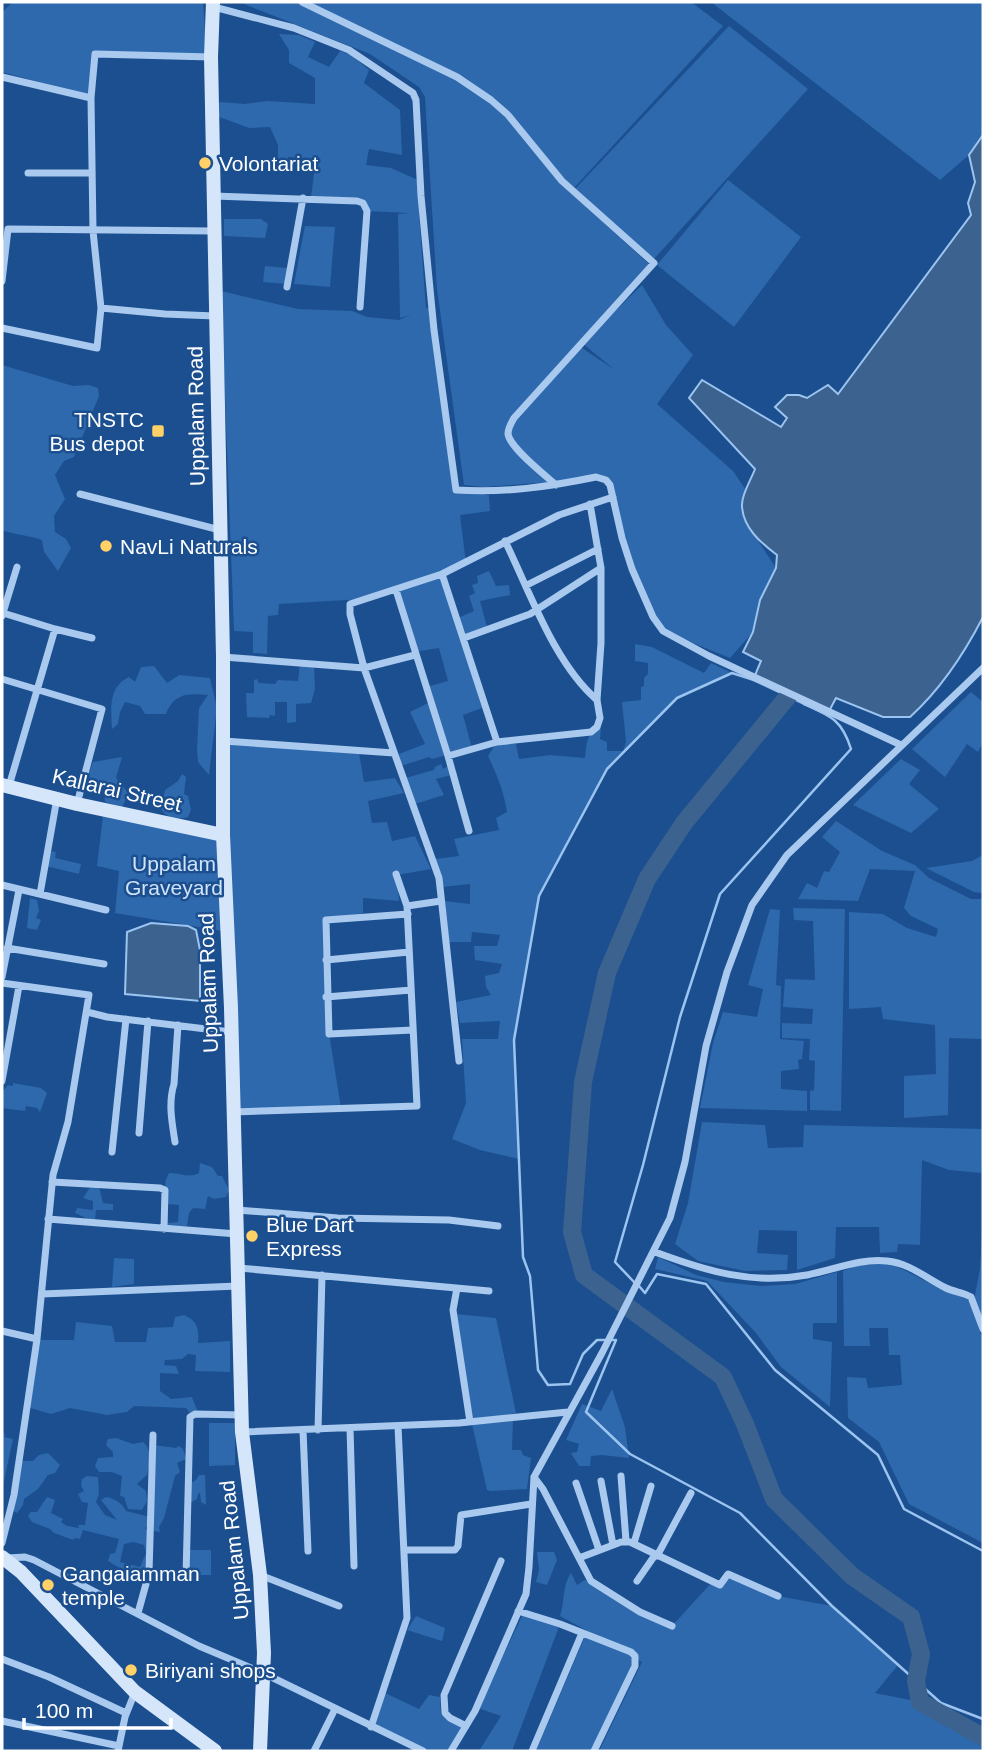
<svg xmlns="http://www.w3.org/2000/svg" width="985" height="1753" viewBox="0 0 985 1753" font-family="Helvetica,sans-serif">
<rect width="100%" height="100%" fill="#1b4f8f"/>
<!-- green -->
<path fill="#2e69ad" fill-rule="evenodd" d="M13 2H203L207 54H97L94 97 2 72V12Z
M239 2H691L723 26 573 189 511 116 491 100 560 183 649 264 511 419 507 440 512 449 549 482 484 487 464 485 437 289 425 97 419 87 370 54Z
M711 2H983V135L969 155 940 180Z
M729 26 808 89 654 259 575 189Z
M279 34 299 35 315 42 308 57 329 67 340 51 351 55 369 70 364 83 400 110 402 155 369 149 366 165 391 168 420 181 419 214 426 308 432 307 456 489 489 495 490 511 460 515 466 563 441 574 482 708 463 715 472 748 432 759 429 757 401 766 399 754 425 744 410 712 430 702 427 690 430 686 448 681 439 648 414 652 395 590 363 599 279 604 278 615 268 616 267 654 253 653V632L234 631 221 291 298 309 352 311 367 317 399 320 410 315 400 318 398 214 409 213 367 211 363 203 311 197 316 159 288 157 287 164 278 158V145L270 127 249 128 214 115 216 105 221 102 245 104 268 101 315 104V78L289 63V50Z
M728 180 801 237 734 327 657 265Z
M224 219H261L268 224 265 238 224 236Z
M305 226 335 227 330 287 294 284Z
M265 266 287 268 286 284 263 282Z
M642 285 666 325 693 355 657 404 733 471 746 490 742 505 747 524 776 568 767 587 753 632 730 658 663 631 632 569 606 480 596 477 556 485 512 444 509 427 579 346 615 370 582 343Z
M2 365 73 386 89 385 98 388 99 396 74 457 64 461 55 475 65 499 54 516 55 532 66 539 71 548 58 571 44 552 42 540C28 535 15 535 2 530Z
M489 571 496 586 509 585 510 595 480 601 487 627 464 638 458 618 474 611 469 596 475 593 472 585 478 583 477 576Z
M635 644 652 647 704 673 711 663 732 673 677 698 608 769 539 896 514 1040 519 1159 480 1150 452 1139 466 1103 462 1039H498L500 1021 460 1023 456 1002 491 995 486 987 485 976 499 973 502 964 475 960 474 946H497L500 935 472 932 471 942H449L445 901 470 904V884L442 887 435 859 459 856 454 839 499 830 496 818 507 812C504 792 497 775 488 756L497 742 516 744 519 759 550 755 585 758C587 743 585 735 601 727L600 739 607 742V751H623L626 742 622 702 641 700V687L644 686V678L648 674V663L635 661Z
M300 663 314 666 315 689 311 703 296 704V722L287 723V702H275V716L270 715 269 718 247 717 246 693H254V680L257 679 259 683 275 684 278 680 298 681Z
M154 666 167 683 179 675 210 678 217 708 209 775 198 762 197 749 199 708 208 695C188 693 174 693 166 714H145L140 706 125 702 120 712 118 724 112 729C111 709 108 687 129 677L135 682 141 667Z
M971 692 983 702V742L978 752 967 744 945 777 912 749Z
M224 741 359 753 364 782 395 778 404 793 368 801 372 823 387 822 392 841 415 836 431 869 397 875 399 901 363 898V913L326 920 329 1033 341 1108 232 1112 228 932 115 913 119 871 97 866 103 816 226 836Z
M122 757 116 778 129 794 122 807 105 802 103 785 91 786 89 773 93 762Z
M901 759 920 770 909 784 939 809 911 833 853 805Z
M441 764 443 769 448 766 451 775 436 779 444 795 415 804 405 778 434 770 435 767Z
M182 774 186 777 184 794 188 796 191 810 188 817C176 820 168 819 161 809L165 790 178 781Z
M836 821 882 851 915 865 929 878 971 899H983V1039L949 1038 948 1115 904 1118V1076L936 1074 935 1025 883 1019 881 1007 849 1009V912L883 914 907 928 936 937 938 929 911 916 904 908 915 871 870 869 858 901 798 899 807 883 817 888 824 871 829 872 840 852 822 837Z
M49 851 56 852 55 858 81 864 79 874 46 866Z
M983 855V893L974 892 926 868 972 861Z
M30 898 37 900 39 911 36 918 41 920 37 930 27 928Z
M793 908 845 909 841 1111 810 1110V1091L814 1090 815 1061 809 1060 810 1039 782 1038V1023L812 1024 813 1009 783 1007 785 979 815 980 813 921 794 920Z
M770 909 780 910 776 985 781 986 780 1039 804 1041 802 1059 798 1060 799 1069 781 1071V1089L807 1091V1111L700 1108 713 1043 723 1012 757 1017 763 989 748 985Z
M13 1083 41 1088 47 1093 40 1112 37 1108 26 1106 25 1111 2 1108V1092L8 1085 13 1086Z
M702 1122 765 1125 768 1148 803 1147 804 1125 983 1129 981 1173 949 1170 922 1160 920 1245 898 1244 897 1252 880 1253 879 1227H836L835 1258 797 1270V1231L759 1230 757 1253 788 1255 787 1270 745 1271 698 1261 675 1244 688 1203Z
M200 1163 212 1167 218 1176H222L229 1190 226 1197 214 1199 208 1196 205 1209 193 1208 189 1213 187 1226H168V1223L178 1222 179 1205 168 1204 165 1182 169 1173C180 1172 188 1179 199 1173Z
M91 1186 99 1187 103 1203 113 1204V1210H96L95 1220 86 1218 75 1213 77 1208 93 1210V1201L83 1198Z
M983 1217V1322L974 1301 980 1268Z
M658 1257 696 1275 724 1282 761 1286 795 1284 837 1272V1323H813V1339L832 1342 830 1407 781 1367 756 1333 707 1281 655 1269Z
M114 1258 134 1259V1284L112 1287Z
M887 1263C914 1272 936 1291 964 1296 977 1306 976 1324 983 1338V1543L909 1504 879 1442 848 1418 847 1377 866 1378 868 1388 902 1385 900 1355H889L888 1328H869L870 1346H844L843 1271 855 1266Z
M456 1314 496 1318 516 1413 470 1422Z
M184 1315C198 1321 199 1329 198 1343L230 1341V1372L195 1371 196 1355 188 1354 182 1359 165 1360 164 1365 176 1366 179 1374 160 1373V1391L171 1399 192 1397 197 1410 190 1413 186 1408 134 1406 127 1412 107 1415 70 1408 51 1414 27 1407 40 1340H74L76 1322 112 1326 115 1342H146L148 1328 173 1327 175 1317Z
M612 1389 625 1427 629 1458 602 1455 591 1456 590 1466H579L571 1453 577 1452 579 1444 566 1440 582 1404 601 1411Z
M513 1419 512 1450H521L523 1455 531 1458 527 1489 491 1491 487 1490 472 1424Z
M209 1423H235V1465L209 1466Z
M2 1430 5 1435 4 1437 13 1439 2 1490Z
M116 1438 133 1444 143 1442C153 1450 149 1464 147 1475L137 1484 146 1491 147 1501 142 1510 128 1509 124 1497 120 1496 122 1476 112 1472H99L95 1466 98 1458 113 1457V1452L106 1445 108 1439Z
M154 1445 176 1448 179 1446 183 1449 186 1459 177 1463 180 1472 175 1476 164 1518 159 1527 160 1532 154 1531Z
M48 1453 60 1465 55 1473 48 1475 38 1489 24 1499 23 1505 17 1513 12 1510 22 1461H33L39 1455Z
M199 1475H205L206 1505 201 1502 200 1493 198 1494 197 1499 190 1503 189 1484 196 1480Z
M87 1476 98 1477 99 1494 96 1502 105 1515 117 1520 101 1500 106 1497C114 1498 123 1504 126 1511L150 1517V1524L145 1528 150 1533 148 1566 138 1574 135 1572 133 1576 108 1561 110 1554 115 1553 119 1539 83 1530 80 1539 75 1538 73 1540 54 1533 50 1529 32 1522 28 1516 31 1512H37L47 1497 55 1500 51 1513 63 1519 61 1522 67 1526 79 1528 78 1525H85L88 1503 82 1502 78 1494 84 1491 81 1486 82 1479ZM133 1542 144 1545 146 1553 140 1567 120 1562 124 1544Z
M189 1550H211V1575H188Z
M537 1552H554L557 1560 547 1585 536 1582 539 1570Z
M571 1573 577 1585 585 1580 672 1626 713 1581 736 1578 778 1596 832 1606 898 1665 875 1693 920 1702 983 1743 982 1751H599L642 1662 635 1658 592 1751H536L586 1634 606 1641 560 1616C565 1601 562 1586 571 1573Z
M524 1612 560 1624 512 1751H479L501 1716 478 1708Z
M416 1616 445 1628 442 1641 407 1630Z
M385 1693 419 1709 429 1695 440 1697 441 1715 464 1728 449 1751H429L375 1726Z"/>
<!-- water -->
<path fill="#3c6290" stroke="#9cc4f0" stroke-width="2" d="M983 135V617C964 654 941 689 910 717H883L836 698 827 715 753 680 761 661 743 652 753 632 760 600 776 568 777 555C761 543 743 528 742 506 741 495 751 480 755 469L689 398 702 380 781 427 787 418 775 407 787 395H799L807 398 828 385 838 394 971 215 968 203 975 182 969 155Z
M151 923 188 926 196 930 200 950V1001L125 994 127 932Z"/>
<g fill="none" stroke-linecap="round" stroke-linejoin="round">
<!-- stream -->
<path stroke="#9cc4f0" stroke-width="2.5" d="M754 680 732 673 677 698 607 769 539 896 514 1040 523 1257 530 1276 538 1370 548 1385 570 1384 583 1354 597 1340H616L586 1412 630 1454 740 1513 832 1606 941 1703 983 1719
M634 1282 615 1262 643 1165 680 1017 720 894 851 749C842 720 831 716 804 704
M639 1286 645 1293 657 1274 706 1284 775 1370 878 1455 904 1509 983 1551"/>
<!-- river -->
<path stroke="#3c6290" stroke-width="18" d="M803 678 684 823 647 879 607 973 583 1082 572 1232 584 1275 723 1377 745 1424 774 1499 852 1576 911 1617 921 1654 916 1681 920 1702 983 1737"/>
<!-- street -->
<path stroke="#a9c9ee" stroke-width="7" d="M302 2 457 77 491 100 508 115 562 181 654 263 514 418C511 423 508 428 508 434 510 448 545 475 556 485
M214 7 294 28 349 50 413 93 416 100 421 196 434 330 456 490C506 493 547 487 596 477L606 480 610 485 622 538 632 569 653 617 663 631 709 656 901 745
M2 77 91 98
M28 173H92
M214 196 357 201 363 203 367 211 360 307
M2 281 8 229 214 231
M287 287 303 198
M101 308 165 314 215 316
M2 328 97 348 101 308 93 231 91 98 95 54 211 57
M80 494 220 530
M505 541C530 592 554 663 597 700
M442 574 497 742
M527 585 598 549
M396 590 448 756 469 831
M3 613 55 629
M2 616 17 567
M464 638 530 614 601 568
M223 657 364 668 415 655
M2 679 102 709 77 804
M224 741 394 753
M448 756 497 742 591 732 597 727 600 718 597 700 601 643V568L590 504
M9 786 55 629 92 638
M2 885 106 910
M40 894 57 798
M407 906 441 901
M408 914 326 920 329 1034 413 1030
M7 948 104 964
M326 960 409 952
M2 977 19 890
M2 983 89 995 68 1122 53 1175 37 1339 14 1495 2 1543
M326 997 411 990
M87 1012 107 1017 231 1032
M459 1061 439 878 364 668 350 614V604L442 574 559 515 613 497
M2 1081 19 986
M233 1112 417 1106 407 906 396 874
M139 1133 148 1021
M175 1142C172 1123 168 1103 174 1084L178 1025
M112 1152 126 1019
M52 1182 160 1188 165 1190 164 1229
M237 1210 338 1218 449 1220 498 1226
M48 1219 237 1234
M655 1252C706 1271 752 1285 807 1275 834 1270 860 1258 887 1261 909 1263 926 1278 946 1288 954 1292 963 1292 971 1297L983 1329
M239 1268 489 1291
M457 1288 453 1310 470 1422
M42 1294 238 1286
M2 1331 37 1339
M350 1428 354 1566
M303 1430 308 1551
M318 1430 322 1275
M242 1432 459 1423 568 1412
M621 1476 626 1541
M534 1477 543 1489 591 1581 640 1612 672 1626
M601 1481 613 1545
M576 1483 599 1550
M634 1543 651 1486
M404 1550H455L458 1546 461 1515 531 1504
M657 1556 691 1493
M7 1558 25 1557 34 1560 199 1646 263 1673 423 1751
M579 1558 621 1542H630L720 1585 728 1574 778 1596
M260 1575 339 1606
M186 1576 190 1417 195 1414 243 1415
M637 1581 655 1555
M518 1611 560 1624 631 1652 635 1656V1666L594 1751
M138 1613 149 1573 153 1435
M2 1659 49 1677 126 1713
M2 1721 119 1746
M466 1726 450 1718 445 1713 444 1695 501 1561
M371 1727 407 1618 398 1426
M118 1751 125 1717 135 1692
M314 1751 335 1709
M451 1751 475 1711 526 1594 529 1567 534 1477 602 1353 670 1218 685 1162 706 1046 727 972 752 905 787 855 983 668
M532 1751 582 1633"/>
<!-- secondary -->
<path stroke="#d6e6fa" stroke-width="14" d="M213 2 211 57 223 657V835L231 1008 242 1432 260 1575 264 1653 260 1751
M2 785 77 804 223 835
M2 1557 21 1572 135 1692 215 1751"/>
</g>
<!-- markers -->
<g fill="#ffd166" stroke="#1b4f8f" stroke-width="2.5">
<circle cx="205" cy="163" r="7"/>
<rect x="151" y="424" width="14" height="14" rx="3.5"/>
<circle cx="106" cy="546" r="7"/>
<circle cx="252" cy="1236" r="7"/>
<circle cx="48" cy="1585" r="7"/>
<circle cx="131" cy="1670" r="7"/>
</g>
<g text-anchor="middle" dominant-baseline="central" stroke-width="5" stroke-linejoin="round" paint-order="stroke">
<!-- poi labels -->
<g font-size="21" fill="#fff" stroke="#1b4f8f" text-anchor="start">
<text x="219" y="163">Volontariat</text>
<text x="144" y="419" text-anchor="end">TNSTC<tspan x="144" dy="24">Bus depot</tspan></text>
<text x="120" y="546">NavLi Naturals</text>
<text x="266" y="1224">Blue Dart<tspan x="266" dy="24">Express</tspan></text>
<text x="62" y="1573">Gangaiamman<tspan x="62" dy="24">temple</tspan></text>
<text x="145" y="1670">Biriyani shops</text>
</g>
<!-- street labels -->
<g font-size="21" fill="#fff" stroke="#1b4f8f">
<text transform="translate(196 416) rotate(-91)">Uppalam Road</text>
<text transform="translate(117 790) rotate(13)">Kallarai Street</text>
<text transform="translate(208 983) rotate(-92)">Uppalam Road</text>
<text transform="translate(234 1550) rotate(-96)">Uppalam Road</text>
</g>
<!-- park labels -->
<g font-size="21" fill="#cfe3fa" stroke="#1b4f8f">
<text x="174" y="863">Uppalam<tspan x="174" dy="24">Graveyard</tspan></text>
</g>
</g>
<!-- border -->
<rect width="985" height="1753" fill="none" stroke="#ffffff" stroke-width="7"/>
<!-- scale -->
<path d="M24 1718v10h147v-10" fill="none" stroke="#ffffff" stroke-width="3.5"/>
<text x="35" y="1718" font-size="21" fill="#ffffff" stroke="#1b4f8f" stroke-width="5" paint-order="stroke">100 m</text>
</svg>
